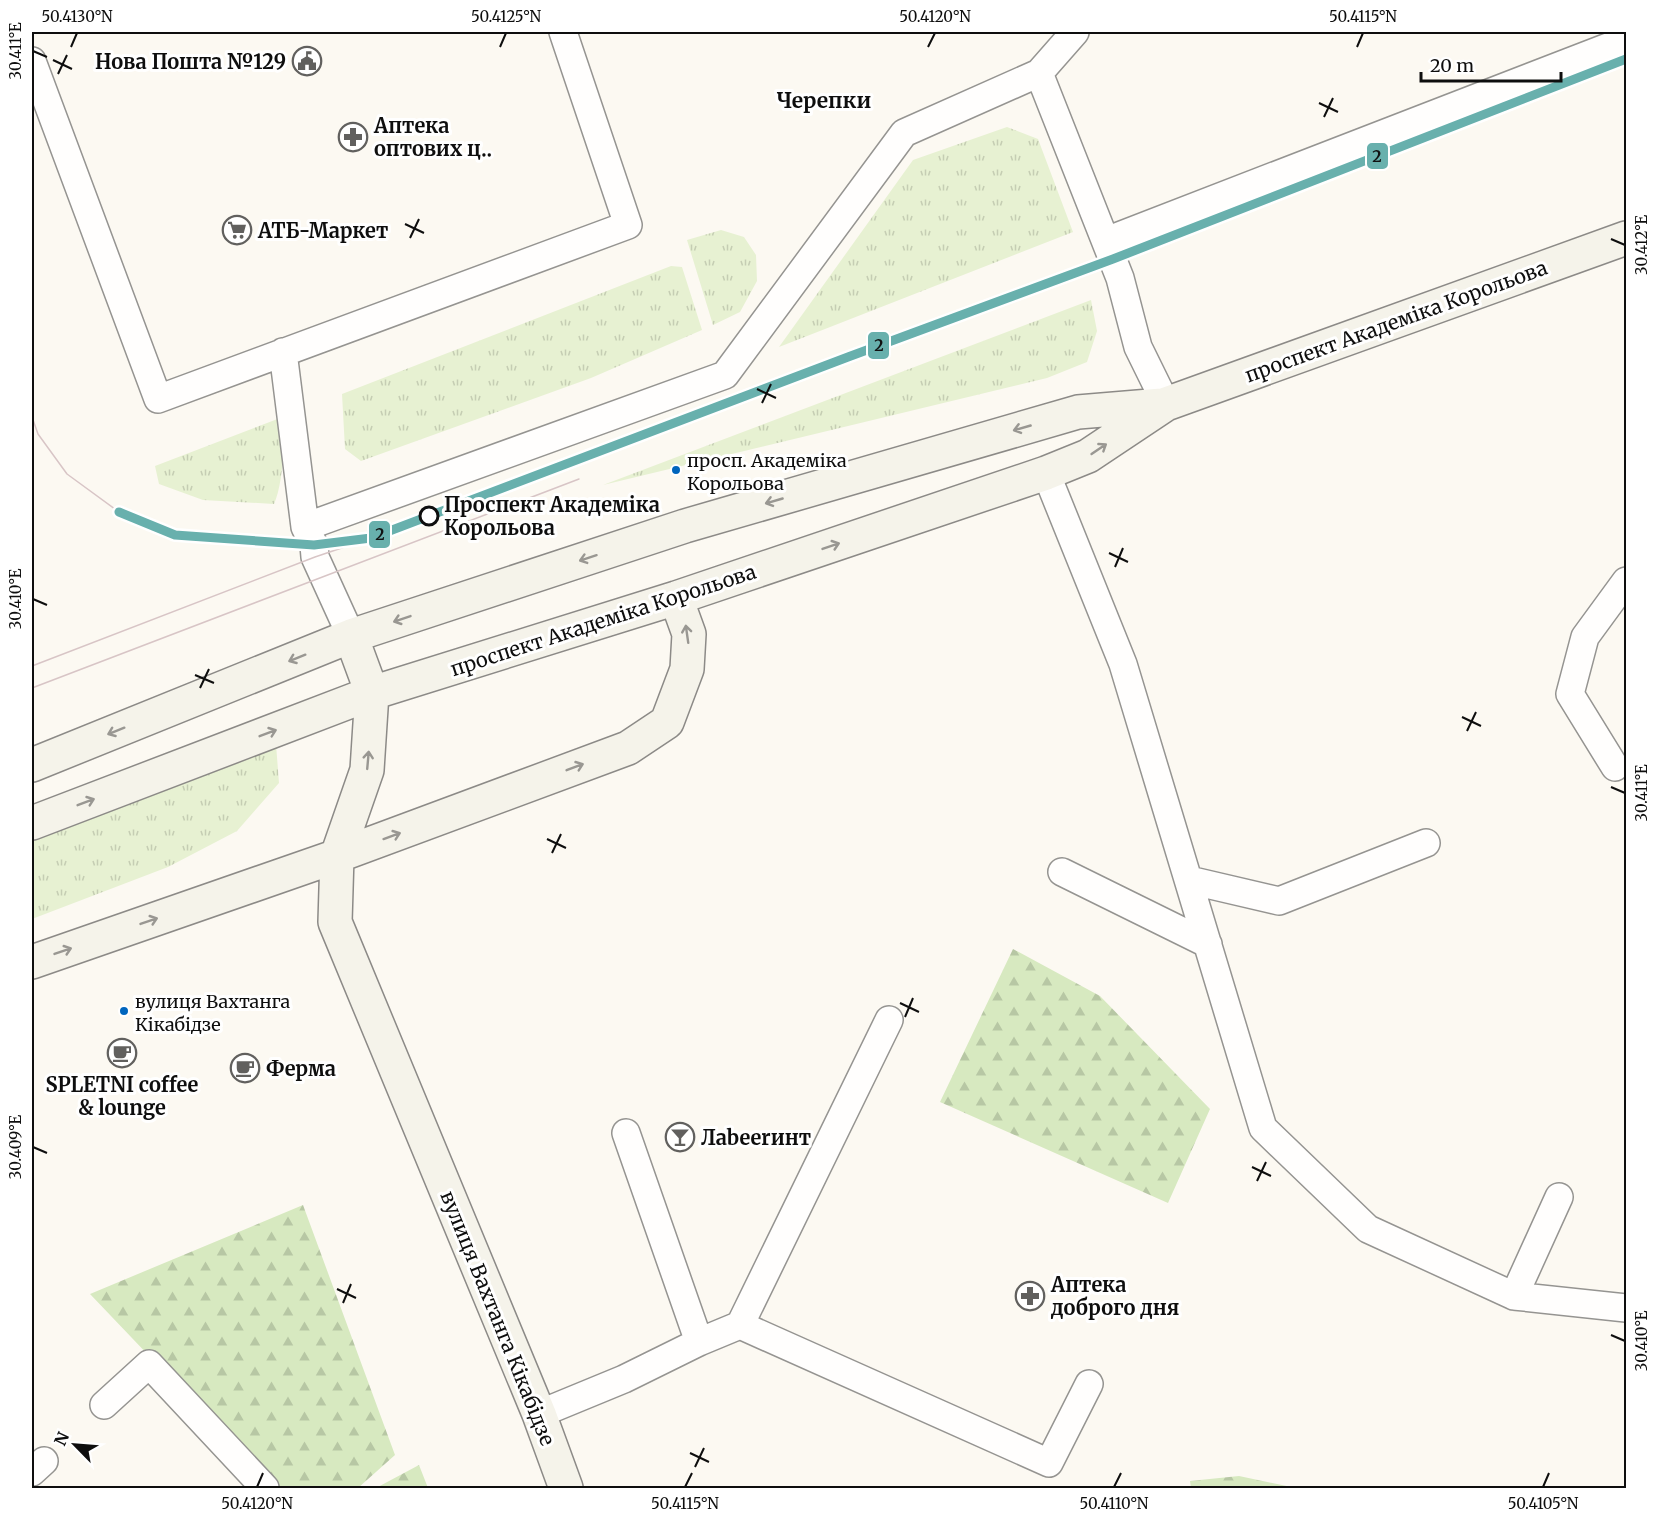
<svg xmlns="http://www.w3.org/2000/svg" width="1658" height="1520" viewBox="0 0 1658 1520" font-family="Merriweather,serif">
<defs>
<pattern id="grass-tufts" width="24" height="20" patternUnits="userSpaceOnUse" patternTransform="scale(1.5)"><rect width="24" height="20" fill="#e7f1d2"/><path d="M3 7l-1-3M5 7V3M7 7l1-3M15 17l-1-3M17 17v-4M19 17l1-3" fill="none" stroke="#c5cdb3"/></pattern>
<pattern id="forest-firs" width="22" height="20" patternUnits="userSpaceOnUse" patternTransform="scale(1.5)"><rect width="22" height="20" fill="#d7e9c0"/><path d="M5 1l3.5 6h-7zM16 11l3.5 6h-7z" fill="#b7c7a4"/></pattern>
</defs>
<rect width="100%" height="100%" fill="#fcf9f2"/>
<!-- grass -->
<path fill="url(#grass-tufts)" d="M1007 127 1038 139 1073 232 779 347 913 160Z
M721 230 744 237 756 255 757 281 740 312 713 325 687 240Z
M671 266 682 267 702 330 591 378 361 461 345 449 342 394Z
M1091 300 1097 331 1087 362 1047 378 603 485Z
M280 418C286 439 283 484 274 504L203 500 159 484 155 466Z
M276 744 279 783 237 831 168 867 32 919V840Z"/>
<!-- forest -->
<path fill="url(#forest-firs)" d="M1013 949 1100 996 1210 1109 1168 1203 940 1102Z
M303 1205 395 1455 358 1488H275L90 1294Z
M419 1465 428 1488H376Z
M1239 1476 1296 1488H1191L1190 1481Z"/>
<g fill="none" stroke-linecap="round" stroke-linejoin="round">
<!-- lane casing -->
<g stroke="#959491" stroke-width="30">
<path id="lane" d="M1075 32 1039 73 1120 278 1138 347 1166 404
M32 61 158 399 628 225 563 32
M1106 241 1626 40
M283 352 305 527 314 545 315 557 351 636
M1046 473 1123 664 1263 1128 1368 1229 1514 1296 1559 1197
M305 527 725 375 904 133 1039 73
M1615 767 1570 694 1585 637 1626 581
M1062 872 1208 944
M1189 880 1279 901 1426 843
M626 1133 699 1342
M1514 1296 1626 1308
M740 1325 889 1020
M104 1405 149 1364 265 1488
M539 1414 624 1379 699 1342 740 1325 1049 1463 1089 1384
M32 1472 44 1461"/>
</g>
<!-- secondary casing -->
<g stroke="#8c8a87" stroke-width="36">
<path id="secondary" d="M351 636 372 693 367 770 337 856 335 922 539 1414 566 1488
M32 765 351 636 685 526 1078 412 1162 405
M32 823 372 693 676 598 1046 473 1088 456 1166 404 1626 238
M32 962 337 856 628 748 667 722 687 669 689 634 676 598"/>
</g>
<!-- lane -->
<use href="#lane" stroke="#fffefd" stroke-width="27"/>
<!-- secondary -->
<use href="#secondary" stroke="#f5f3ea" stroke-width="33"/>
<!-- tram -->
<path stroke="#d8c5c6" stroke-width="1.5" d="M32 417 38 434 67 474 119 512
M32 666 315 557 371 538
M32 688 579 479"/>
<!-- rail-1 casing -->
<g stroke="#fff" stroke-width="14">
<path id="rail-1" d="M119 512 175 535 314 545 371 538 848 357 1113 259 1626 59"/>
</g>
<!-- rail-1 -->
<use href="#rail-1" stroke="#68b0ad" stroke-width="9"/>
</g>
<!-- one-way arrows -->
<defs><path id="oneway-shaft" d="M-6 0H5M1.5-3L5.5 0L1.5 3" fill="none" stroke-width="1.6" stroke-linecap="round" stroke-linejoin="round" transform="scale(1.5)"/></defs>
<g stroke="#999792">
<use href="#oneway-shaft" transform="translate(1022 428) rotate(164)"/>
<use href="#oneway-shaft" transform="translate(1099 449) rotate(-34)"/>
<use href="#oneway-shaft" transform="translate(774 501) rotate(164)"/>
<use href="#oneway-shaft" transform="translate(831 546) rotate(-19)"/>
<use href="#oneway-shaft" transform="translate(588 558) rotate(162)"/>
<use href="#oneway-shaft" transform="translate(402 619) rotate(161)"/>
<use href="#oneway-shaft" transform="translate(687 634) rotate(-98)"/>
<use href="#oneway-shaft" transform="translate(297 658) rotate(158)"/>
<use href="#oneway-shaft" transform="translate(116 731) rotate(158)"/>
<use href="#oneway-shaft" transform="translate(268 733) rotate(-21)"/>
<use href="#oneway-shaft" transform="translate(368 760) rotate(-85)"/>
<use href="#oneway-shaft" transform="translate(575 767) rotate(-21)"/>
<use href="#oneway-shaft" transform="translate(86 802) rotate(-21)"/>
<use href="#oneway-shaft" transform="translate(392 836) rotate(-20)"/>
<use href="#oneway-shaft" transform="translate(149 921) rotate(-19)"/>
<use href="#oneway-shaft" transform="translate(63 951) rotate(-19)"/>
</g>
<!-- ticks -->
<path fill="none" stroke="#0e0e0e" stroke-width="2" d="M71 47 77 33M500 47 506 33M928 47 935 33M1357 47 1363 33M33 51 47 57M53 60 72 69M58 74 67 55M1319 103 1338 112M1324 117 1333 98M405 224 424 233M410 238 419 219M1611 239 1625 245M757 389 776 398M762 403 771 384M1109 553 1128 562M1115 567 1123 548M33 599 47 605M195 675 214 683M200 688 209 669M1462 717 1481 726M1467 731 1476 712M1611 787 1625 793M547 839 566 848M552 853 561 834M900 1003 919 1012M905 1017 913 998M33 1147 47 1153M1252 1167 1271 1176M1257 1181 1266 1162M337 1289 356 1298M343 1303 351 1284M1611 1335 1625 1341M690 1453 709 1462M695 1467 704 1448M257 1487 263 1473M685 1487 692 1473M1114 1487 1121 1473M1543 1487 1549 1473"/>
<!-- icons -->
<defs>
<g id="civic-ring" transform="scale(1.5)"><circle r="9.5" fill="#fff" stroke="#61605e" stroke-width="1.5"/><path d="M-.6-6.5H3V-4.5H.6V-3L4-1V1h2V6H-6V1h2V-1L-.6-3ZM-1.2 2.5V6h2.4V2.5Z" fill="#61605e"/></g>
<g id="pharmacy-ring" transform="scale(1.5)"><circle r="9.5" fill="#fff" stroke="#61605e" stroke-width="1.5"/><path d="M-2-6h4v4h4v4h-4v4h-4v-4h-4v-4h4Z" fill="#61605e"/></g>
<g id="supermarket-ring" transform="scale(1.5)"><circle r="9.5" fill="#fff" stroke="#61605e" stroke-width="1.5"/><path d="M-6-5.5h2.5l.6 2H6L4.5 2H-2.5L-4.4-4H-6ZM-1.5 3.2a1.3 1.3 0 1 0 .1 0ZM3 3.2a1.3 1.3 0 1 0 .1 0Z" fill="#61605e"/></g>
<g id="cafe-ring" transform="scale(1.5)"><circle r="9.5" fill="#fff" stroke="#61605e" stroke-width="1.5"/><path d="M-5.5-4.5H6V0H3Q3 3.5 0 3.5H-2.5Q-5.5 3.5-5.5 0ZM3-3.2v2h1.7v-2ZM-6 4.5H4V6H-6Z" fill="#61605e"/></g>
<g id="bar-ring" transform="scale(1.5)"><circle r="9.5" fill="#fff" stroke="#61605e" stroke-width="1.5"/><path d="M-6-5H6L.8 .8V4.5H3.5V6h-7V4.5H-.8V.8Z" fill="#61605e"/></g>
</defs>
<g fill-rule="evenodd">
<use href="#civic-ring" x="307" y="61"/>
<use href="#pharmacy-ring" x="353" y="137"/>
<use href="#supermarket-ring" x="237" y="230"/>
<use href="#cafe-ring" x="122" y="1053"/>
<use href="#cafe-ring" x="245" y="1068"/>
<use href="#bar-ring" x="680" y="1137"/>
<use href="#pharmacy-ring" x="1030" y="1296"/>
</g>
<!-- markers -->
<g fill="#0065bd" stroke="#fff" stroke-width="2">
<circle cx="676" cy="470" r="5"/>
<circle cx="124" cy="1011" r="5"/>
</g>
<circle fill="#fff" stroke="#0e0e0e" stroke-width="3" cx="429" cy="516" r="9"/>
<g text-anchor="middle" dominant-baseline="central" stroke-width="6" stroke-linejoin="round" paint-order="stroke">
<!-- bus labels -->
<g font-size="18" fill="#0e0e0e" stroke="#fff" text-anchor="start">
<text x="687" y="460">просп. Академіка<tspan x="687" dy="23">Корольова</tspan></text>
<text x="135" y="1001">вулиця Вахтанга<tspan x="135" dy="23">Кікабідзе</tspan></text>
</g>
<!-- poi labels -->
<g font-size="20" font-weight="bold" fill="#0e0e0e" stroke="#fff" text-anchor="start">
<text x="286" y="61" text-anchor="end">Нова Пошта №129</text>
<text x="374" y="125">Аптека<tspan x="374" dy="23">оптових ц‥</tspan></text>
<text x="258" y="230">АТБ-Маркет</text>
<text x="266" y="1068">Ферма</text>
<text x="122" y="1084" text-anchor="middle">SPLETNI coffee<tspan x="122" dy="23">&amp; lounge</tspan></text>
<text x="701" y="1137">Лаbeerинт</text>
<text x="1051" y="1284">Аптека<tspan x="1051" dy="23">доброго дня</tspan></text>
</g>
<!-- street labels -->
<g font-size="20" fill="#0e0e0e" stroke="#fff">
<text transform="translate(1396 321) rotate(-20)">проспект Академіка Корольова</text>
<text transform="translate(603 620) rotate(-18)">проспект Академіка Корольова</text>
<text transform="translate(498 1318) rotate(68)">вулиця Вахтанга Кікабідзе</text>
</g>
<!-- stop labels -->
<g font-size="20" font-weight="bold" fill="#0e0e0e" stroke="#fff" text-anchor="start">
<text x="444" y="504">Проспект Академіка<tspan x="444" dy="23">Корольова</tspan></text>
</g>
<!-- neighbourhood labels -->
<g font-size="21" font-weight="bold" fill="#0e0e0e" stroke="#fff">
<text x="824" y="100">Черепки</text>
</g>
</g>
<g stroke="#fff" stroke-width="2">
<rect x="1366" y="142" width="23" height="28" rx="6" fill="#68b0ad"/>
<rect x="867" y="331" width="23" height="29" rx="6" fill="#68b0ad"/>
<rect x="368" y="520" width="23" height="29" rx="6" fill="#68b0ad"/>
</g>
<g font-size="16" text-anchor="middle" font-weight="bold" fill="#111">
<text x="1377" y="162">2</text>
<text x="879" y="351">2</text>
<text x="380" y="540">2</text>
</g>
<!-- border -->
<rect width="1658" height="1520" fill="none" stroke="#ffffff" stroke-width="66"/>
<!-- north arrow -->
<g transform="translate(75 1445) rotate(295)" stroke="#ffffff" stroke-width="4.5" paint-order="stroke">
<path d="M0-4.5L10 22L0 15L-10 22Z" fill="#0e0e0e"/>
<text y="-9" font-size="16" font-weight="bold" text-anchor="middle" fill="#0e0e0e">N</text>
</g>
<!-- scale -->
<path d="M1421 72v9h140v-9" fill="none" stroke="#0e0e0e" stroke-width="3"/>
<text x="1430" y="72" font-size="18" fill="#0e0e0e" stroke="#ffffff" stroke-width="4.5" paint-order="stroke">20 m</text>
<rect x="33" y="33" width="1592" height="1454" fill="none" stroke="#0e0e0e" stroke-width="2"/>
<g font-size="15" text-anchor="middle" fill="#0e0e0e">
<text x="77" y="22">50.4130°N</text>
<text x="506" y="22">50.4125°N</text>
<text x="935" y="22">50.4120°N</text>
<text x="1363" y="22">50.4115°N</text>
<text transform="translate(16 51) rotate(-90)" y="5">30.411°E</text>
<text transform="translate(1642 245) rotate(-90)" y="5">30.412°E</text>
<text transform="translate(16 599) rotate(-90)" y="5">30.410°E</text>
<text transform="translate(1642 793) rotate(-90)" y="5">30.411°E</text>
<text transform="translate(16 1147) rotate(-90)" y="5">30.409°E</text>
<text transform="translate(1642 1341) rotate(-90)" y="5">30.410°E</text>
<text x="257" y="1509">50.4120°N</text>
<text x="685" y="1509">50.4115°N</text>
<text x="1114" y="1509">50.4110°N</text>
<text x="1543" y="1509">50.4105°N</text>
</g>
</svg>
